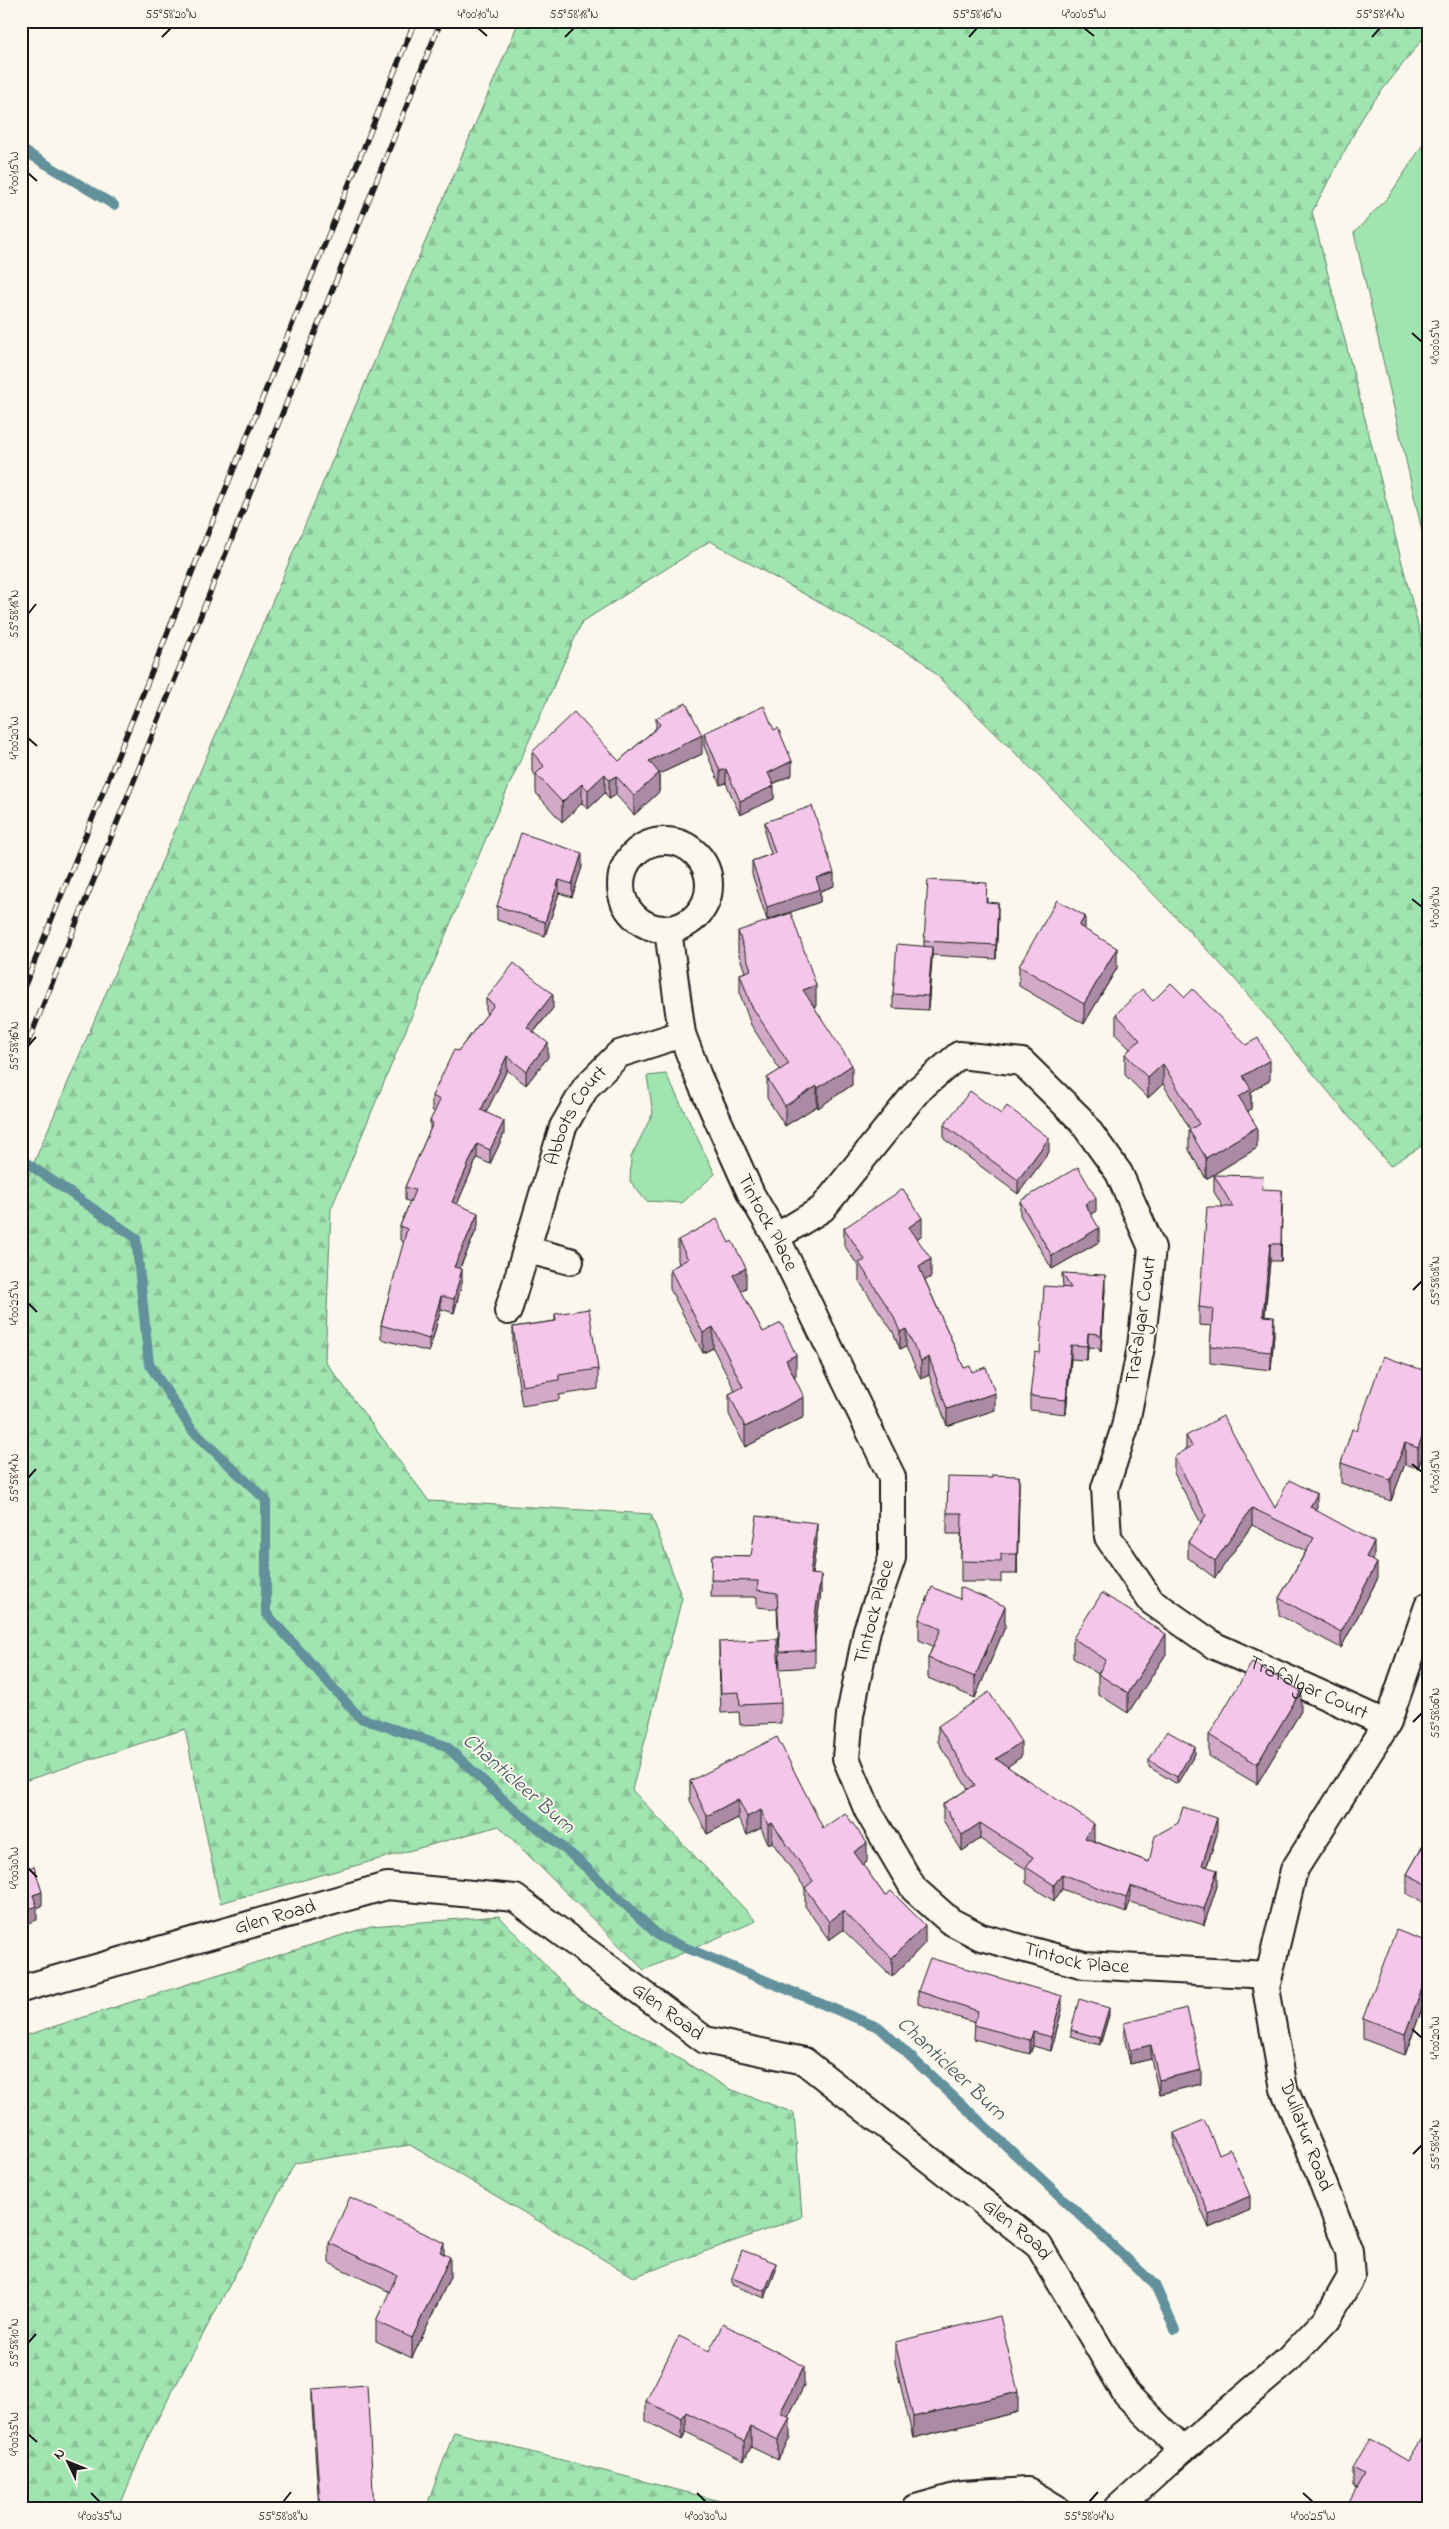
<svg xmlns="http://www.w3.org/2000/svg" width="1449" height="2529" viewBox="0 0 1449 2529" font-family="'Indie Flower',sans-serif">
<defs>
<pattern id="forest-firs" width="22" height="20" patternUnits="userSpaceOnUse" patternTransform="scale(1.25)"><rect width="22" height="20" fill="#a0e4b0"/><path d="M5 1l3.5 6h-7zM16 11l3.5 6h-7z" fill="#89c397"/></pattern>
</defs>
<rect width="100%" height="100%" fill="#fbf7ec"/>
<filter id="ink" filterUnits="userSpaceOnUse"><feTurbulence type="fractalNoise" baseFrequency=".02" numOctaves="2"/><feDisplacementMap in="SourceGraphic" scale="10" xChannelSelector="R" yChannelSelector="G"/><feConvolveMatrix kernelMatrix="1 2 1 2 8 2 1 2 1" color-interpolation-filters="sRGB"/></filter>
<g filter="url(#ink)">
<!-- green -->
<path fill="#a0e4b0" stroke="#5e8066" d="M1428 137V557L1354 233 1389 196Z
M666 1074 715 1174 682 1203 646 1201 630 1181 631 1157 653 1113 647 1076Z"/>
<!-- forest -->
<path fill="url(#forest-firs)" stroke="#5e8066" d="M519 21H1428V32L1366 111 1312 212 1420 633 1428 696V1142L1390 1166 1234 978 1066 803 921 660 710 541 582 622 492 824 331 1209 325 1361 429 1501 651 1514 682 1598 632 1790 756 1921 644 1970 499 1826 220 1903 185 1729 21 1782V1193Z
M499 1916 578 1999 730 2089 794 2113 802 2217 633 2277 410 2145 295 2163 149 2435 119 2508H21V2037L371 1926Z
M454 2432 747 2508H426Z"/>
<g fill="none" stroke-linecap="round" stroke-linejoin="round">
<!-- stream -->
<path stroke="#62909b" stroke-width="10" d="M21 149 114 205
M21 1159 136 1238 149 1364 192 1430 266 1500V1613L360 1718 446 1746 507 1803 577 1859 660 1937 880 2028 1155 2285 1175 2330"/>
<!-- street casing -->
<g stroke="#1c1c1c" stroke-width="30">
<g id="street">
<circle cx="665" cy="885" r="44"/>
<path id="s1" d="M668 930 682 1034 698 1076 751 1194 776 1237 892 1477V1558L867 1630 850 1715 846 1758 868 1811 914 1889 950 1921 981 1937 1084 1965 1269 1975"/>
<path id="s2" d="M776 1237 822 1209 918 1090 959 1055 1022 1062 1080 1119 1119 1173 1152 1248 1141 1347 1125 1427 1105 1488 1108 1537 1151 1601 1215 1646 1387 1724"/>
<path d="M528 1250 570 1261"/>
<path id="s3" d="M508 1311 563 1127 586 1087 619 1054 682 1034"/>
<path id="s4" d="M21 1989 387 1886 515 1898 705 2040 804 2061 1039 2246 1126 2394 1182 2450"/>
<path d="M916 2508 962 2495 1028 2491 1056 2508"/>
<path d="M1118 2508 1182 2450 1288 2360 1327 2319 1351 2277 1349 2251 1311 2152 1284 2089 1266 1988 1294 1870 1387 1724 1428 1606"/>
</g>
</g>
<!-- street -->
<use href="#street" stroke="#fbf7ec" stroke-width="26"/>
<!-- rail casing -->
<g stroke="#1c1c1c" stroke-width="5.5">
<path id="rail" d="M21 995 415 21
M21 1060 441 21"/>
</g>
<!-- rail -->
<use href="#rail" stroke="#fbf7ec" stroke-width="4" stroke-dasharray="11" stroke-linecap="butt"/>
</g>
<!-- wall -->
<path fill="#d2aac8" stroke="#1c1c1c" d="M656 718 702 754 659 774V792L634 815 616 795 609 799 605 793 588 809 582 803 562 822 536 793V776L532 771V752L619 761 656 728Z
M704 733 792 775 773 784 774 799 740 815 726 783 720 785 704 746Z
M765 822 834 886 820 891V902L767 920 752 874V861L771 854 765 835Z
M582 867 572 897 559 893 545 936 497 920V906Z
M987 897V902L998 916 996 959 932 955 928 1010 893 1008V994L924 946V941Z
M1085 930 1117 968 1084 1024 1019 986V966Z
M738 931 816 1006H814L852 1085 818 1108 817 1106 785 1126 767 1098V1078L780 1070 751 1025 740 994V974L745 972 738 952Z
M1185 997 1270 1080 1251 1092V1109L1248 1111 1257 1148 1206 1179 1189 1150V1130L1190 1129 1163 1084 1148 1098 1125 1075V1054L1130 1049 1116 1035V1014L1153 1001Z
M486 999 553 1008 534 1032 548 1057 526 1085 507 1070 486 1112 504 1134 490 1164 477 1158 457 1204 478 1226 460 1268 462 1283 454 1313 441 1309 429 1352 381 1339V1325L404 1242 400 1240V1226L410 1202 405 1200V1187L430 1130V1121L435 1112 432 1110V1096L458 1051 487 1014 486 1013Z
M944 1125 1049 1152 1018 1194 944 1139Z
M1214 1175 1263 1189 1282 1207 1281 1261H1270L1265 1316 1274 1334 1271 1370 1210 1363V1346L1212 1326 1199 1325V1307L1223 1207 1214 1192Z
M1020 1201 1096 1211 1091 1214 1099 1242 1052 1269 1020 1215Z
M844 1228 922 1235 917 1239 931 1277 925 1280 964 1368 972 1372 995 1410 947 1426 929 1375 921 1379 906 1347 900 1349 893 1332 859 1281V1267L844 1245Z
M678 1240 746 1288 741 1291 763 1332 796 1375 794 1376 804 1417 745 1447 729 1414V1394L735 1391 713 1348 703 1353 670 1289V1269L679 1264 678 1260Z
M1062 1273 1105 1289 1101 1353 1098 1348 1088 1347 1087 1360 1071 1359 1066 1414 1030 1410V1396L1040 1353 1063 1287Z
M555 1314 598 1369V1389L559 1395V1400L522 1406 513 1348V1327L555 1321Z
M1428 1372V1441L1418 1468 1405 1464 1391 1501 1341 1483V1463L1357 1431Z
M1186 1436 1275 1508 1317 1511 1374 1558 1373 1561 1377 1580 1341 1648 1279 1615V1598L1306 1551 1252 1525 1215 1578 1188 1558V1542L1201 1523 1174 1473V1457L1186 1450Z
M1019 1496 1017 1574H1001V1582H961V1534H947V1513Z
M817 1540 812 1574 821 1592 815 1636V1667L780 1669 777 1609 757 1607V1597H711L712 1555 751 1556Z
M919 1619 1005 1627 975 1698 928 1678V1658L933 1646 919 1640Z
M1073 1638 1166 1654 1128 1713 1098 1694V1674L1073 1658Z
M719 1642 781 1703V1723L740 1725 739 1712 721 1713 719 1662Z
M1301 1711 1257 1784 1209 1756V1735Z
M938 1726 1021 1757 1007 1767 1094 1840V1841L1149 1862 1217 1834 1207 1866 1217 1886 1204 1925 1130 1902 1126 1913 1062 1889 1054 1901 1026 1883V1869L980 1839 962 1851 943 1820V1804L968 1789 938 1742Z
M1195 1754 1177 1784 1149 1767V1760Z
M690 1781 823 1828 867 1862 863 1865 885 1896 925 1943 892 1977 843 1930 829 1940 805 1906V1888L772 1842 768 1844 761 1828 747 1835 738 1818 707 1834 690 1800Z
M1428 1819V1906L1407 1894V1874L1426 1840V1822Z
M1428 1942V1995H1427L1405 2055 1363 2039V2018Z
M918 1991 1062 2010 1051 2051 1033 2046 1030 2054 974 2039 975 2023 918 2004Z
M1109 2015 1100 2045 1071 2036V2030Z
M1124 2023 1201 2084 1159 2094 1151 2059 1130 2064 1124 2037Z
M1174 2133 1219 2154 1250 2210 1209 2228 1174 2147Z
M329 2243 444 2254 450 2277 412 2358 376 2341V2321L390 2292 329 2263Z
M776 2270 765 2298 732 2285V2278Z
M895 2342 1018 2412 913 2438 895 2362Z
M709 2351 804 2386 788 2417 790 2438 778 2460 751 2447 744 2461 686 2432 682 2440 646 2421V2401Z
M312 2389 374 2508H319L312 2409Z
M1408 2461 1428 2508 1356 2489 1353 2487V2469Z"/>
<!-- shaded-wall -->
<path fill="#ab8ba3" stroke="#1c1c1c" d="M702 735V754L659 774V792L634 815V796L649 761Z
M792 761V775L768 786V773Z
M726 769V783L720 785V771Z
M605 774V793L588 809V790Z
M616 776V795L609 799V780Z
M582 784V803L562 822V802Z
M774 786V799L740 815V801Z
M582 853V867L572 897V884Z
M834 873V886L820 891V902L767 920V907L816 878Z
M559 880V893L545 936V922Z
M998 903V916L996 959V945Z
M1085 916V936L1079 926Z
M932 947V961L928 1010V996Z
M1117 948V968L1084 1024V1004Z
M816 985V1006L803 1010V990Z
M553 994V1008L527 1040V1027Z
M548 1043V1057L526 1085V1071Z
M507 1056V1070L481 1123V1110Z
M1270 1060V1080L1251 1092V1109L1239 1117V1097L1243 1076Z
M1163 1064V1084L1148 1098V1078Z
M852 1065V1085L818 1108V1088Z
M817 1086V1106L785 1126V1106Z
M504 1121V1134L490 1164V1150Z
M1257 1127V1148L1206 1179V1158Z
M1049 1138V1152L1018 1194V1180Z
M477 1144V1158L452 1216V1202Z
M1282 1190V1207L1281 1261V1244Z
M1096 1198V1211L1085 1218V1204Z
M478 1213V1226L454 1281V1267Z
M922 1218V1235L909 1244V1227Z
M1099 1228V1242L1052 1269V1256Z
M1270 1244V1261L1263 1333V1316Z
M931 1259V1277L919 1284V1267Z
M746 1268V1288L733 1295V1275Z
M462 1269V1283L454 1313V1299Z
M1105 1275V1289L1101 1353V1339Z
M441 1296V1309L429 1352V1339Z
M1274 1317V1334L1271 1370V1352Z
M713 1327V1348L703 1353V1333Z
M906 1329V1347L900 1349V1332Z
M1088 1333V1347L1087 1360V1346Z
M1071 1345V1359L1066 1414V1400Z
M796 1355V1375L786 1380V1360Z
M929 1357V1375L921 1379V1361Z
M995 1393V1410L947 1426V1409Z
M804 1397V1417L745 1447V1427Z
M1428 1405V1441L1418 1468V1448L1423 1418Z
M1405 1443V1464L1391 1501V1480Z
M1019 1476V1496L1017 1574V1554Z
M1317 1494V1511L1310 1507Z
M1252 1508V1525L1215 1578V1561Z
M817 1523V1540L810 1590V1574Z
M1374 1542V1558L1366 1574V1557Z
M1377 1563V1580L1341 1648V1632Z
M821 1575V1592L814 1640V1623Z
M1005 1606V1627L975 1698V1677Z
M1166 1634V1654L1128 1713V1693Z
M1301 1691V1711L1257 1784V1764Z
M1021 1742V1757L996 1775V1759Z
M1195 1747V1754L1177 1784V1777Z
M738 1799V1818L707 1834V1816Z
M761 1810V1828L747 1835V1817Z
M1217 1818V1834L1202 1881V1865Z
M772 1823V1842L768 1844V1825Z
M980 1823V1839L962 1851V1835Z
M1094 1824V1840L1085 1854V1838Z
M867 1843V1862L854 1871V1852Z
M1217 1870V1886L1204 1925V1909Z
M1062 1874V1889L1054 1901V1885Z
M1130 1886V1902L1126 1913V1898Z
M42 1892V1906L37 1908V1920L21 1925V1912L33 1895Z
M843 1911V1930L829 1940V1922Z
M925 1925V1943L892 1977V1958Z
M1427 1975V1995L1405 2055V2034Z
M1062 1996V2010L1051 2051V2037Z
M1109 2008V2015L1100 2045V2038Z
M1033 2032V2046L1030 2054V2040Z
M1151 2045V2059L1130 2064V2050Z
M1201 2070V2084L1159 2094V2080Z
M1250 2196V2210L1209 2228V2214Z
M444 2243V2263L440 2252Z
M450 2257V2277L412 2358V2338Z
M776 2263V2270L765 2298V2291Z
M804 2366V2386L780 2433V2413Z
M1018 2392V2412L913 2438V2417Z
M686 2412V2432L682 2440V2419Z
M790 2418V2438L778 2460V2440Z
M751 2427V2447L744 2461V2441Z"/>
<!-- building -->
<path fill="#f4c6e9" stroke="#1c1c1c" d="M686 703 702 735 649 761 659 773 634 796 616 776 609 780 605 774 588 790 582 784 562 802 536 774 544 766 532 752 574 712 619 761 660 725 656 718Z
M764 706 774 730 778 728 792 761 768 773 774 786 740 801 726 769 720 771 704 733Z
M812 806 834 873 816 878 820 889 767 907 752 861 775 853 765 822Z
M521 833 582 853 572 884 559 880 545 922 497 906Z
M928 880 987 883 986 902 998 903 996 945 924 941Z
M1057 900 1085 916 1079 926 1117 948 1084 1004 1019 966Z
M791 913 816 985 803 990 852 1065 818 1088 817 1086 785 1106 767 1078 789 1064 751 1005 740 974 751 970 738 931Z
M897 944 932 947 928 996 893 994Z
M514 963 553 994 527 1027 548 1043 526 1071 507 1056 481 1110 504 1121 490 1150 477 1144 452 1202 478 1213 454 1267 462 1269 454 1299 441 1296 429 1339 381 1325 407 1229 400 1226 415 1190 405 1187 433 1123 430 1121 440 1100 432 1096 454 1050 458 1051 494 1005 486 999Z
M1171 983 1185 997 1193 989 1246 1045 1258 1038 1270 1060 1243 1076 1251 1089 1239 1097 1257 1127 1206 1158 1189 1130 1199 1124 1163 1064 1148 1078 1125 1054 1140 1040 1116 1014 1142 989 1153 1001Z
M970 1091 1001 1114 1007 1106 1049 1138 1018 1180 944 1125Z
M1078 1167 1096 1198 1085 1204 1099 1228 1052 1256 1020 1201Z
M1214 1175 1263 1176 1262 1189 1282 1190 1281 1244H1270L1263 1316 1274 1317 1271 1352 1210 1346 1213 1309 1199 1307 1207 1207H1233Z
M903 1189 922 1218 909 1227 931 1259 919 1267 964 1368 970 1366 972 1372 986 1367 995 1393 947 1409 929 1357 921 1361 906 1329 900 1332 893 1315 859 1263 865 1260 844 1228Z
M717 1219 729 1243 732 1241 746 1268 733 1275 763 1332 781 1323 796 1355 786 1360 804 1397 745 1427 729 1394 743 1387 713 1327 703 1333 670 1269 688 1259 678 1240Z
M1062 1273 1105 1275 1101 1339 1098 1334 1088 1333 1087 1346 1071 1345 1066 1400 1030 1396 1035 1352 1040 1353 1044 1286 1071 1288Z
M589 1309 598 1369 559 1375V1380L522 1386 513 1327 556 1321 555 1314Z
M1383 1356 1428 1372V1405L1423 1418 1428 1420V1421L1418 1448 1405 1443 1391 1480 1341 1463 1352 1429 1357 1431Z
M1223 1416 1275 1508 1289 1480 1317 1494 1310 1507 1374 1542 1366 1557 1377 1563 1341 1632 1279 1598 1314 1538 1252 1508 1215 1561 1188 1542 1206 1515 1174 1457 1192 1446 1186 1436Z
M992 1475 1019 1476 1017 1554H1001V1562L961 1561 962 1513H947L948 1477 992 1478Z
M757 1516 817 1523 810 1574 821 1575 814 1623 815 1650 780 1652 777 1593 757 1590 758 1581 711 1580 712 1555 751 1556Z
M932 1587 960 1599V1587L1005 1606 975 1677 928 1658 941 1629 919 1619Z
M1102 1593 1166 1634 1128 1693 1098 1674 1106 1660 1073 1638Z
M777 1639 781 1703 740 1705 739 1692 721 1693 719 1642Z
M1252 1662 1301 1691 1257 1764 1209 1735Z
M989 1692 1021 1742 996 1759 1094 1824 1085 1838 1149 1862 1155 1836 1178 1823 1183 1807 1217 1818 1202 1865 1217 1870 1204 1909 1130 1886 1126 1898 1062 1874 1054 1885 1026 1867 1033 1857 980 1823 962 1835 943 1804 975 1785 938 1726Z
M1167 1731 1195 1747 1177 1777 1149 1760Z
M777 1737 823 1828 845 1813 867 1843 854 1852 885 1896 891 1891 925 1925 892 1958 843 1911 829 1922 805 1888 813 1881 772 1823 768 1825 761 1810 747 1817 738 1799 707 1816 690 1781Z
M1428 1837V1885L1407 1874Z
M34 1866 42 1892 33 1895 37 1906 21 1912V1871Z
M1396 1930 1428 1942V1975H1427L1405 2034 1363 2018Z
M930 1958 1062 1996 1051 2037 1033 2032 1030 2040 974 2025 978 2011 918 1991Z
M1079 1999 1109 2008 1100 2038 1071 2030Z
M1187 2008 1201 2070 1159 2080 1151 2045 1130 2050 1124 2023Z
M1204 2120 1219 2154 1230 2149 1250 2196 1209 2214 1174 2133Z
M350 2197 444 2243 440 2252 450 2257 412 2338 376 2321 397 2275 329 2243Z
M742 2250 776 2263 765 2291 732 2278Z
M1000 2316 1018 2392 913 2417 895 2342Z
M723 2324 804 2366 780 2413 790 2418 778 2440 751 2427 744 2441 686 2412 682 2419 646 2401 679 2336 709 2351Z
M367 2385 374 2508H329V2502L320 2503 312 2389Z
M1428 2429V2508H1346L1364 2475 1353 2469 1370 2439 1408 2461Z"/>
</g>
<!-- ticks -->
<path fill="none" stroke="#1c1c1c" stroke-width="2" d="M478 28 487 36M1084 28 1094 36M162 37 171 28M565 37 574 28M969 37 977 28M1372 37 1380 28M28 173 37 181M1412 333 1422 342M28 614 36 604M28 738 37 746M1412 899 1422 907M28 1046 36 1037M1413 1290 1422 1281M28 1303 37 1312M1412 1464 1422 1472M28 1478 36 1469M1413 1722 1422 1713M28 1868 37 1877M1412 2029 1422 2038M1413 2154 1422 2145M28 2343 36 2334M28 2434 37 2442M91 2493 100 2502M697 2493 706 2502M1303 2493 1313 2502M283 2502 291 2492M1089 2502 1098 2492"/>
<g text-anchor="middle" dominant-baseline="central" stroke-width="4" stroke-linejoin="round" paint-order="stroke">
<!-- street labels -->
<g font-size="20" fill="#1c1c1c" stroke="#fbf7ec">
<text stroke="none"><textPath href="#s3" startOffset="208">Abbots Court</textPath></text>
<text stroke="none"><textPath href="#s1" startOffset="312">Tintock Place</textPath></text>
<text transform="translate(1142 1320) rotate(-82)">Trafalgar Court</text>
<text transform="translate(875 1612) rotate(-75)">Tintock Place</text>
<text stroke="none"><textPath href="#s2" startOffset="1106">Trafalgar Court</textPath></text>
<text stroke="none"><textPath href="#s4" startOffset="264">Glen Road</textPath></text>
<text stroke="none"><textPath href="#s1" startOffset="1212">Tintock Place</textPath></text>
<text stroke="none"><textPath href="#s4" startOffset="699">Glen Road</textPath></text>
<text transform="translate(1305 2136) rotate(69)">Dullatur Road</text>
<text stroke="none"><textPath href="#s4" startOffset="1119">Glen Road</textPath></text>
</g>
<!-- water labels -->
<g font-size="21" font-style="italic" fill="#3f565b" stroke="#fbf7ec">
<text transform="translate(518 1784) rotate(41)">Chanticleer Burn</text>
<text transform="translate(951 2069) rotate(43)">Chanticleer Burn</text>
</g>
</g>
<!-- margin -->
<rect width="1449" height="2529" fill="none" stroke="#fbf7ec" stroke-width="55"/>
<!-- north arrow -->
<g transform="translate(68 2462) rotate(313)" stroke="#fbf7ec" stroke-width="4" paint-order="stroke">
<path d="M0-4L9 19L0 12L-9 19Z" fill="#1c1c1c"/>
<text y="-8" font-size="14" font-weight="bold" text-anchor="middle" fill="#1c1c1c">N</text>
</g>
<rect x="28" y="28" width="1394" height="2474" fill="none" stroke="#1c1c1c" stroke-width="2"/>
<g font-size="12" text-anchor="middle" fill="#1c1c1c">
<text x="171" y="18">55°58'20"N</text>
<text x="478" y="18">4°00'10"W</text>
<text x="574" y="18">55°58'18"N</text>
<text x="977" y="18">55°58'16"N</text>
<text x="1084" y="18">4°00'05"W</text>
<text x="1380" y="18">55°58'14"N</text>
<text transform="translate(14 173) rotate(-90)" y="4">4°00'15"W</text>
<text transform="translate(1435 342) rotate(-90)" y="4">4°00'05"W</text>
<text transform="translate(14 614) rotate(-90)" y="4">55°58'18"N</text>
<text transform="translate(14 738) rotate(-90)" y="4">4°00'20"W</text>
<text transform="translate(1435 907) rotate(-90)" y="4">4°00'10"W</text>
<text transform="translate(14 1046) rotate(-90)" y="4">55°58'16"N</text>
<text transform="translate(1435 1281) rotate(-90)" y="4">55°58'08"N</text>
<text transform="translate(14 1303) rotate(-90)" y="4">4°00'25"W</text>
<text transform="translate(1435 1472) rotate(-90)" y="4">4°00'15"W</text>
<text transform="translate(14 1478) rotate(-90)" y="4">55°58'14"N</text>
<text transform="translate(1435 1713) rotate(-90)" y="4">55°58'06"N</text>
<text transform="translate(14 1868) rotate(-90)" y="4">4°00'30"W</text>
<text transform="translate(1435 2038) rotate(-90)" y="4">4°00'20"W</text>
<text transform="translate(1435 2145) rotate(-90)" y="4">55°58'04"N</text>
<text transform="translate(14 2343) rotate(-90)" y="4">55°58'10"N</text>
<text transform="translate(14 2434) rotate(-90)" y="4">4°00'35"W</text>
<text x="100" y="2520">4°00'35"W</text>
<text x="283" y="2520">55°58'08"N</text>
<text x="706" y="2520">4°00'30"W</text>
<text x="1089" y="2520">55°58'04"N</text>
<text x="1313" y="2520">4°00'25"W</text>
</g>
</svg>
